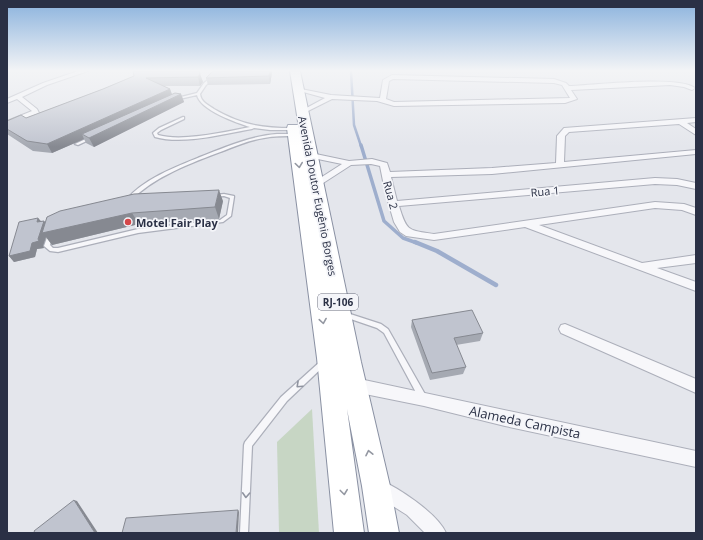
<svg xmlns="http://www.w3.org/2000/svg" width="703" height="540" viewBox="0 0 703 540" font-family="'Open Sans',sans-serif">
<rect width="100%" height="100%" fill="#e4e6ec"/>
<!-- green -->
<path fill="#c7d6c4" d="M312 409 319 533H279L277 442Z"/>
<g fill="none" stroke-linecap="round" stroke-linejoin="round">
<!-- stream-far2 -->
<path stroke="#9eaecd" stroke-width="2.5" d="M351 71 354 125 361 146"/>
<!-- stream-far1 -->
<path stroke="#9eaecd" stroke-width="3.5" d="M361 145 384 221 403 238 417 243"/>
<!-- stream -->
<path stroke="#9eaecd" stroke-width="4.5" d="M415 242 437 251 496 285"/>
<!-- service casing -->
<g stroke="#acafba" stroke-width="2.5">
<path id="service" d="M219 71H222L206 85 200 94C201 102 208 105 214 109 242 125 261 128 293 128H294V130H270L254 128 252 129C223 134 183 145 155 137L153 133 159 128 183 117H184V119L161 130 157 133 158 135C182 142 225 132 250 127 237 123 200 110 197 95L175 100 173 99 197 93 204 83Z
M277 134H294L296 135 294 136C284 136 274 136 264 138 250 140 236 146 223 151 191 163 155 176 130 201H126V200C144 179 175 167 200 157 225 147 251 136 277 134Z
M90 137 93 138 78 145 75 144Z
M224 194 234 196V197L231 216 223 222 138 233 58 252 50 251 44 246 51 226 66 218 124 204ZM224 196 230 198 227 215 220 220 138 229 58 248H53L50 245 55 228 70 220 124 206Z
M342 312H344L381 324 388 329 426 396 427 398 426 400 423 401 420 400 384 333 377 328 342 316 341 314Z
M324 359 326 360 327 362 326 364 287 401 252 446 248 533H240L244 445 245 442 281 397 322 360Z"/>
</g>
<!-- minor casing -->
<g stroke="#acafba" stroke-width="2">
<path id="minor" d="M78 71H88L47 85 22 97 37 109 39 113 7 126V121L32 111 17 99 7 103V99L43 83Z
M392 75 554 79 566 83 569 86C592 85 680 75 695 88L692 90 684 87 670 85 571 90 577 99 565 103 394 106 377 101 332 99 304 113 299 112 325 98 296 90V88L331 95 380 98 383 80ZM393 79 554 83 562 85 570 98 394 102 386 99 389 81Z
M696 118V122L687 123 696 129V135L679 124 569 132 565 136 564 162 696 150V154L492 174 391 177 397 201 655 178 677 179 696 183V189L677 185 655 184 399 206C407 232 408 230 434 234L655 202 684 204 696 208V215L682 210 655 208 539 225 642 263 696 255V263L657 268 696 282V291L525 227 434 240 406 236 400 232 394 222 385 191 380 166 371 164 351 165 317 187 314 186 313 184 314 182 342 164 308 157 307 155 311 153 349 161 372 159 387 163 390 172 492 168 556 163 557 136 564 128Z
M565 324 696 379V393L561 333 559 329 561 325Z
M355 378 696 451V467L505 426 424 406 355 392 350 390 348 385 350 380Z
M380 480C399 488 438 514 446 533H425L407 515 374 494 372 488 374 482Z"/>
</g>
<!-- trunk casing -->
<g stroke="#8a91a3" stroke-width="2">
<path id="trunk" d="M290 71H300L361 362 390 486 399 533H369L362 486 347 409 364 533H334L317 358 287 128 288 125H298L299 128Z"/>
</g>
<!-- service -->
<use href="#service" fill="#f7f7fa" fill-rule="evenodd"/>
<!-- minor -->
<use href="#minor" fill="#f7f7fa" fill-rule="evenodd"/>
<!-- trunk -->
<use href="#trunk" fill="#fff" fill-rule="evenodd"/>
</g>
<!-- wall -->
<path fill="#a5a9b2" d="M199 71 203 82 200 86H164L170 89 172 95 181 94 184 102 94 147 86 143 84 139 52 153 33 151 7 134V121L26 118 103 89 134 76Z
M213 71H272V73L270 84 208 85 206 78Z
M223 201 219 219 139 224 52 245 46 237 43 246 44 248 37 249 35 257 14 262 9 256 38 218 41 221H44L46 223Z
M412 320 483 333 480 341 456 345 466 367 463 374 430 380 411 327Z"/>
<!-- shaded-wall -->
<path fill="#868991" d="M270 71H272V73L270 84 269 76Z
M200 74 203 82 200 86 198 77Z
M170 89 173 97 82 134 84 139 52 153 47 144Z
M181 94 184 102 94 147 89 138Z
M219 190 223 201 219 219 215 207Z
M132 213 139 224 52 245 46 237 43 246 44 248 37 249 35 257 14 262 9 256 32 243 38 218 43 224 44 221 49 227Z
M74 500 77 501 98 533H95Z
M238 510 239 512 238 533H236Z"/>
<!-- building -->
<path fill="#c0c4cf" stroke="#868991" d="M133 71H199L200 74 198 77 146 78 170 89 47 144 27 141 7 129V121L21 115 26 118 103 89 134 76Z
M213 71H270L269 76 206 78Z
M175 93 181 94 89 138 82 134Z
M219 190 215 207 132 213 42 233 47 217 60 211 134 194Z
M38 218 37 222 44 221 38 239 39 241 32 243 30 251 9 256 19 222Z
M472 310 483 333 454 338 466 367 432 373 412 320Z
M74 500 95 533H35L34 531Z
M238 510 236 533H122L126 518Z"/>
<!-- one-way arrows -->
<defs><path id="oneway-chevron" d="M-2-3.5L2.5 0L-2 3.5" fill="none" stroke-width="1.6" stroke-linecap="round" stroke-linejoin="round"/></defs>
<g stroke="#9498a2">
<use href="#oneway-chevron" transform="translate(299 165) rotate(82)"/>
<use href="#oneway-chevron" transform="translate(323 321) rotate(81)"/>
<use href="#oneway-chevron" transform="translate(369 453) rotate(-102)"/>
<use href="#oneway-chevron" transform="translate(344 492) rotate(83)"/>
</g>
<g stroke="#9094a0">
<use href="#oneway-chevron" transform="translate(299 385) rotate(137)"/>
<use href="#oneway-chevron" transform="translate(246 495) rotate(93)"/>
</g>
<!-- sky -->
<linearGradient id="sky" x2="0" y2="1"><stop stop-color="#8ab2dd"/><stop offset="0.48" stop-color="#f3f4f6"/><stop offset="1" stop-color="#f3f4f6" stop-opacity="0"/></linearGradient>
<rect width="703" height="147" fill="url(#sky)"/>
<!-- markers -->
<circle fill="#d44648" stroke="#f4f5f9" stroke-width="1.5" cx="128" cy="222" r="4"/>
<g text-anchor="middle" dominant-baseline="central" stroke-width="3.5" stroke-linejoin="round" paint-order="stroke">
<!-- shield labels -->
<rect fill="#f4f5f9" stroke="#676b7b" stroke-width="1" x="318" y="294" width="40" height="16" rx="3"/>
<g font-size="10" font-weight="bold" fill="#2a3045">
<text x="338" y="302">RJ-106</text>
</g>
<!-- street labels -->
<g font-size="11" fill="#2a3045" stroke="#f4f5f9">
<text transform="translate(545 191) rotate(-5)">Rua 1</text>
<text transform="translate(391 195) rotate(75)">Rua 2</text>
<text transform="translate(318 196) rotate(79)">Avenida Doutor Eugênio Borges</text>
</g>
<!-- poi labels -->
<g font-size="11" font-weight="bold" fill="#2a3045" stroke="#f4f5f9" text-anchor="start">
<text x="136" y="222">Motel Fair Play</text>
</g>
<!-- near-street labels -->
<g font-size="13" fill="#2a3045" stroke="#f4f5f9">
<text transform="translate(525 422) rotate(12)">Alameda Campista</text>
</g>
</g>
<!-- border -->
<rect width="703" height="540" fill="none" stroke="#2a3045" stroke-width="16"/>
</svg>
